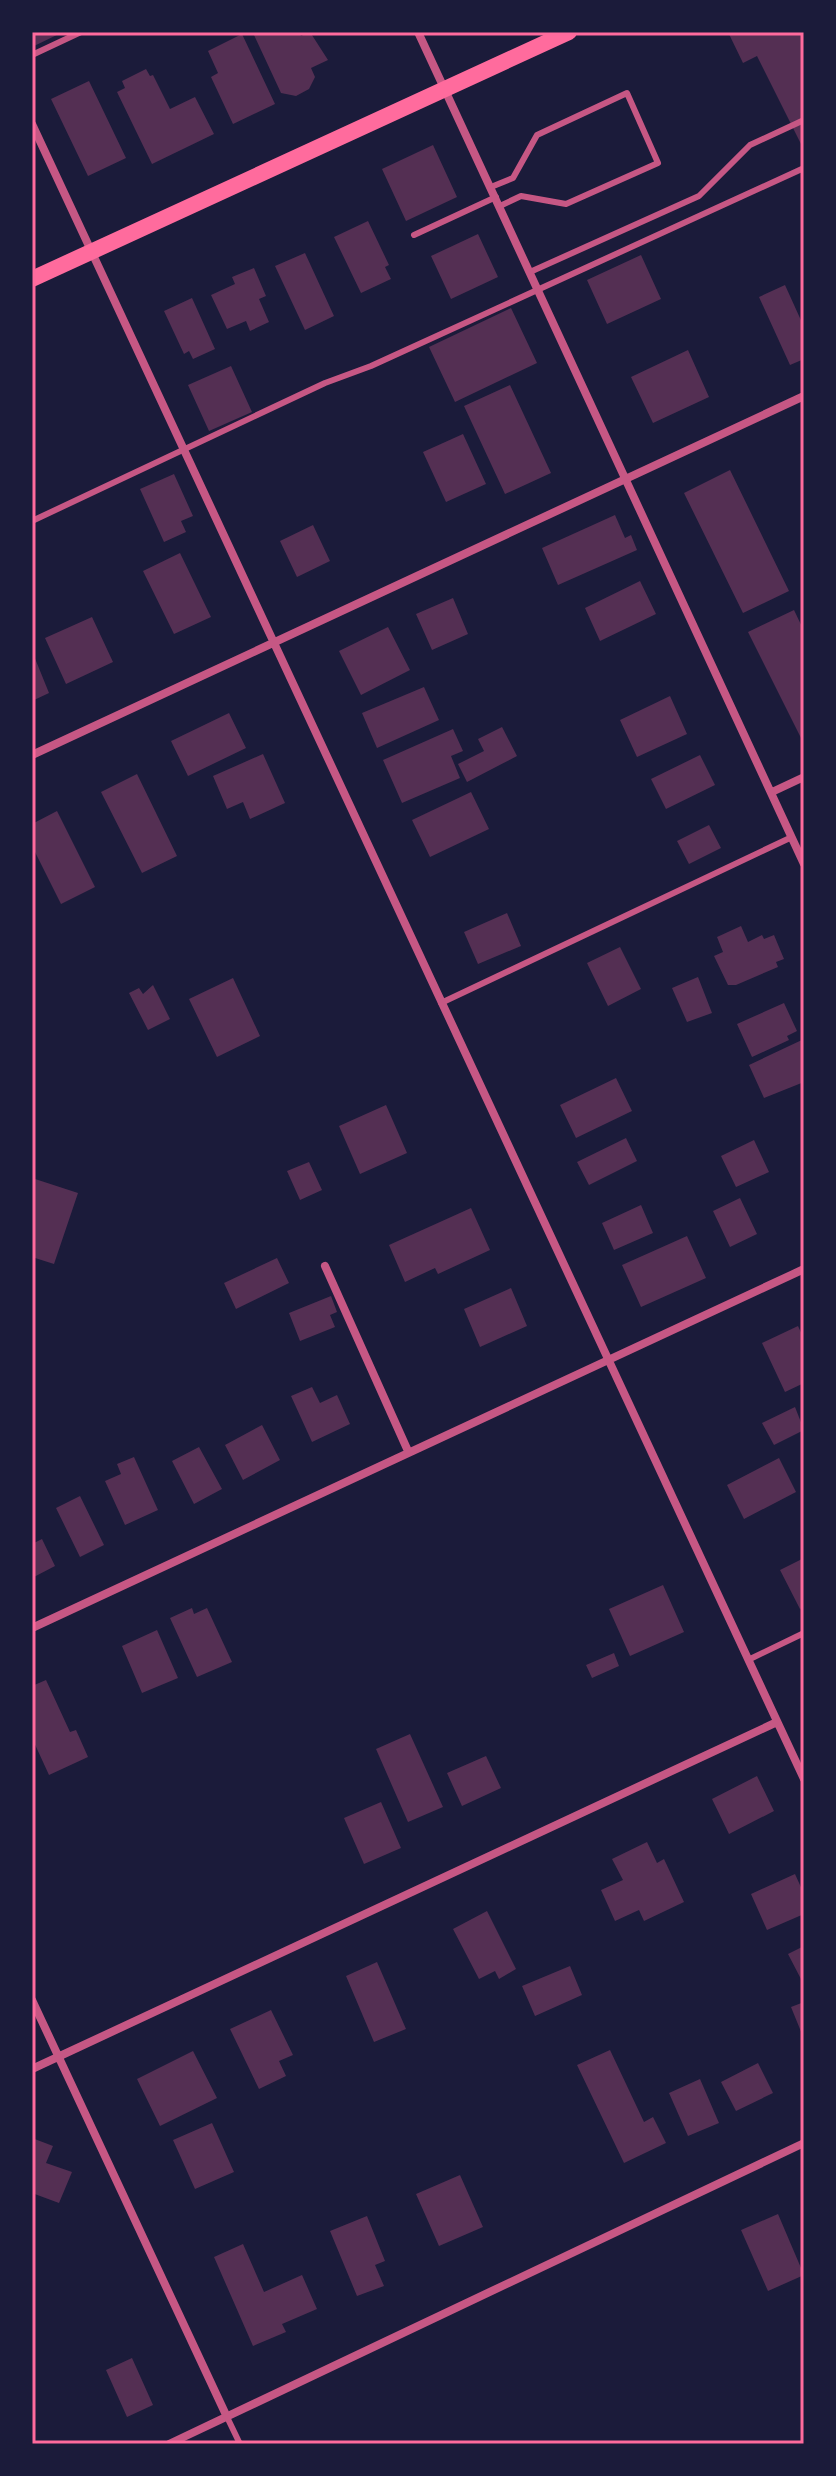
<svg xmlns="http://www.w3.org/2000/svg" width="836" height="2476" viewBox="0 0 836 2476" font-family="Literata,serif">
<rect width="100%" height="100%" fill="#1b1b3a"/>
<!-- building -->
<path fill="#542f53" d="M32 32H63L32 47Z
M260 32H299L301 36 310 32 328 60 311 68 315 77 309 89 296 96 281 93 254 35Z
M728 32H804V150L757 56 743 63Z
M242 34 275 104 233 124 211 77 218 73 208 51Z
M146 69 150 76 153 75 170 109 195 97 214 134 152 164 117 92 125 88 122 81Z
M89 81 126 158 88 176 51 99Z
M433 145 457 197 406 221 382 169Z
M368 221 389 265 385 267 391 279 361 293 334 237Z
M478 234 498 277 451 299 431 256Z
M305 253 334 316 305 330 275 266Z
M641 255 661 299 607 324 587 280Z
M254 268 266 296 259 299 269 322 250 331 246 321 227 329 211 295 235 284 232 277Z
M785 285 804 327V359L790 365 759 297Z
M192 298 215 349 193 359 189 351 184 354 164 311Z
M511 308 537 363 455 402 429 347Z
M688 350 709 397 653 423 631 377Z
M231 366 252 412 209 431 188 385Z
M510 385 551 473 505 494 464 406Z
M463 434 486 484 446 502 423 452Z
M730 470 789 591 743 613 684 493Z
M174 474 193 516 181 521 186 532 164 542 140 489Z
M615 515 625 538 631 535 637 550 558 585 542 548Z
M313 525 330 561 297 577 280 541Z
M180 553 211 617 174 634 143 571Z
M640 581 656 614 600 641 585 608Z
M453 598 468 634 432 650 416 614Z
M794 610 804 631V744L748 632Z
M92 617 113 662 66 684 45 638Z
M388 627 410 670 361 695 339 651Z
M32 651 49 693 32 701Z
M424 687 439 720 377 748 362 713Z
M670 696 687 734 637 757 620 720Z
M229 713 246 748 188 776 171 741Z
M502 727 517 756 467 782 458 764 484 751 478 739Z
M453 729 463 751 451 756 460 778 402 803 383 760Z
M263 754 285 803 250 819 243 802 227 809 213 776Z
M700 755 715 785 666 809 651 779Z
M137 774 177 856 142 873 101 792Z
M471 792 489 829 430 857 412 820Z
M57 811 95 887 61 904 32 846V824Z
M709 825 721 848 689 864 677 841Z
M507 913 521 946 478 964 464 932Z
M741 926 748 942 762 935 764 939 774 935 784 959 776 962 778 967 736 985H728L714 956 723 952 717 937Z
M620 947 641 989 608 1006 587 963Z
M698 977 712 1013 687 1022 672 988Z
M233 978 260 1036 217 1057 189 999Z
M153 985 170 1019 148 1030 129 993 139 988 143 994Z
M784 1003 797 1031 787 1036 789 1040 752 1057 737 1024Z
M804 1039V1082L764 1098 749 1065Z
M616 1078 632 1111 576 1138 560 1105Z
M386 1105 407 1153 360 1174 339 1126Z
M626 1138 637 1161 589 1185 577 1162Z
M754 1140 769 1172 736 1187 721 1156Z
M309 1162 322 1190 300 1200 287 1171Z
M32 1178 78 1193 54 1264 32 1257Z
M740 1198 757 1234 730 1247 713 1211Z
M641 1205 653 1233 614 1250 602 1223Z
M471 1208 490 1250 438 1274 435 1268 405 1282 389 1245Z
M687 1236 706 1278 641 1307 622 1265Z
M277 1258 289 1283 236 1309 224 1283Z
M511 1288 527 1326 480 1347 464 1309Z
M331 1296 337 1312 330 1315 335 1327 300 1341 289 1313Z
M798 1326 804 1339V1383L785 1392 762 1343Z
M312 1387 320 1403 337 1395 350 1424 312 1442 291 1396Z
M795 1407 804 1430 774 1445 762 1423Z
M262 1425 280 1460 243 1480 225 1445Z
M199 1447 222 1489 194 1504 172 1461Z
M134 1457 158 1510 125 1525 105 1481 121 1474 117 1464Z
M779 1458 796 1492 744 1519 727 1485Z
M80 1496 104 1545 80 1557 56 1508Z
M42 1539 55 1566 32 1578V1544Z
M804 1558V1607L800 1609 780 1570Z
M663 1585 684 1632 630 1656 609 1609Z
M192 1608 194 1614 207 1608 232 1662 197 1677 170 1618Z
M157 1630 178 1678 142 1693 122 1646Z
M614 1653 619 1666 592 1678 586 1665Z
M46 1680 70 1732 76 1730 88 1757 49 1775 32 1738V1686Z
M410 1734 443 1807 408 1822 376 1749Z
M486 1756 501 1788 462 1806 447 1773Z
M757 1776 774 1811 729 1834 712 1799Z
M381 1802 401 1848 364 1864 344 1818Z
M647 1842 657 1863 664 1859 684 1902 644 1921 639 1910 615 1921 601 1890 623 1880 612 1859Z
M795 1874 804 1894V1914L767 1930 751 1894Z
M487 1911 516 1969 499 1979 495 1971 479 1979 453 1929Z
M804 1946V1980L802 1981 788 1954Z
M377 1962 406 2029 374 2042 346 1976Z
M570 1966 582 1995 535 2016 522 1986Z
M804 2002V2039L791 2007Z
M271 2010 293 2055 279 2061 286 2076 259 2089 230 2029Z
M610 2050 644 2122 653 2117 666 2143 624 2163 577 2065Z
M193 2051 217 2098 160 2126 137 2079Z
M758 2063 773 2093 736 2111 721 2082Z
M700 2079 719 2123 688 2136 669 2093Z
M212 2123 234 2172 195 2189 173 2140Z
M32 2138 53 2146 46 2163 72 2172 59 2203 32 2193Z
M460 2175 483 2227 439 2246 416 2194Z
M778 2214 804 2275 768 2291 741 2230Z
M367 2216 385 2261 375 2265 384 2286 357 2296 330 2231Z
M243 2244 264 2292 302 2275 317 2309 282 2324 286 2332 253 2346 214 2257Z
M132 2358 153 2405 127 2417 106 2370Z"/>
<g fill="none" stroke-linecap="round" stroke-linejoin="round">
<!-- service -->
<path stroke="#c65784" stroke-width="6" d="M32 55 81 32
M491 187 513 178 537 135 627 93 658 163 566 204 521 196 500 206
M414 235 496 197
M530 272 699 196 750 145 804 120
M32 521 325 383 371 366 804 168
M441 1003 792 837
M748 1660 804 1633
M227 2417 240 2444"/>
<!-- minor -->
<path stroke="#c65784" stroke-width="8" d="M418 32 804 864
M32 124 804 1779
M32 755 804 396
M772 792 804 777
M325 1266 408 1451
M32 1628 804 1269
M32 2000 227 2417
M32 2069 777 1722
M169 2444 804 2143"/>
<!-- secondary -->
<path stroke="#ff6b9d" stroke-width="16" d="M32 279 569 32"/>
</g>
<!-- border -->
<rect width="836" height="2476" fill="none" stroke="#1b1b3a" stroke-width="68"/>
<rect x="34" y="34" width="768" height="2408" fill="none" stroke="#ff6b9d" stroke-width="3"/>
</svg>
